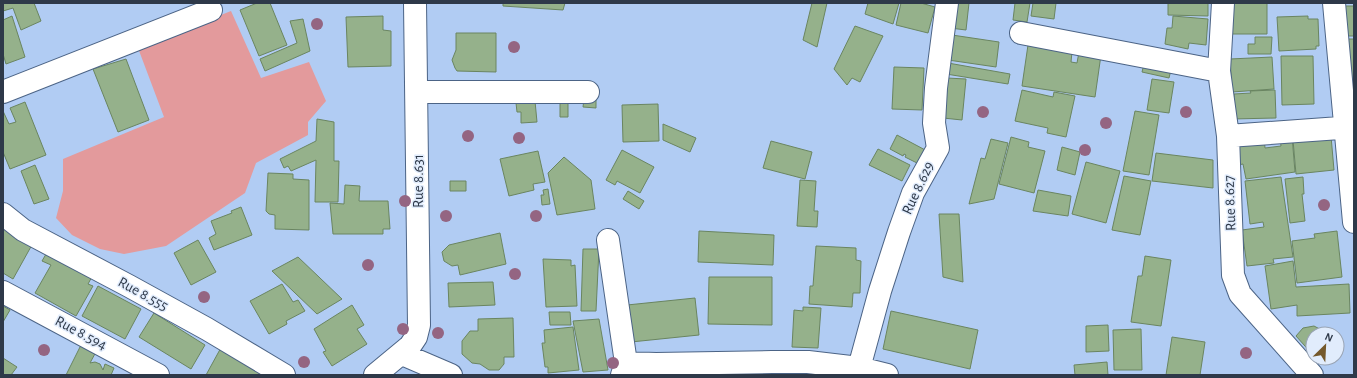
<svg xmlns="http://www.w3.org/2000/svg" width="1357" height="378" viewBox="0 0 1357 378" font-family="'Alegreya Sans',sans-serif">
<rect width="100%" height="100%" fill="#b1ccf3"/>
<!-- green -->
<path fill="#e39a9c" d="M231 11 261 78 309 62 326 101 308 122V135L256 163 245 193 166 246 124 254 100 249 72 235 56 218 63 191V159L164 117 138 48Z"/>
<!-- building -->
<path fill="#95b18b" stroke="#6a8560" d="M3 3H34L41 21 21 30 13 8 3 11Z
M257 3H270L287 45 259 56 240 10Z
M503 3H565L563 10 503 6Z
M812 3H827L817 47 803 40Z
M868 3H899L893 24 865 14Z
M901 3H921L935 7 928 33 896 25Z
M954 3H969L966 30 950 28Z
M1015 3H1030L1027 22 1013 20Z
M1033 3H1056L1054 19 1031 16Z
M1168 3H1208V16L1168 15Z
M1228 3H1267V34H1228Z
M1342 6H1354V36H1343Z
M12 16 25 57 6 64 3 54V20Z
M383 16V30L391 31V66L348 67 346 17Z
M1173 16 1208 19 1206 45 1189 43 1188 49 1165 44 1167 28H1172Z
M1308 16V19H1318L1319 46H1316V49L1279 51 1277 17Z
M303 19 310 51 265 71 260 59 297 43 290 21Z
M855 26 883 36 860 82 852 78 847 85 834 69Z
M456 33H496V72L457 71 455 68 452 60 456 50Z
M952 35 999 42 996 67 948 60Z
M1255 37H1272L1271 54H1248V44H1255Z
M1342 39H1354V104Z
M1028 45 1072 52 1071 62 1077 63 1079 52 1101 55 1095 97 1022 86Z
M1281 56H1313L1314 104 1282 105Z
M1272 57 1274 89 1232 92 1230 59Z
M126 59 149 120 118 132 93 69Z
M1145 60 1172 66 1169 78 1142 72Z
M948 63 1010 74 1008 84 946 74Z
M894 67 924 68 922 110 892 109Z
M947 78 966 79 962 120 943 118Z
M1152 79 1174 82 1169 113 1147 110Z
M1022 90 1053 97 1054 92 1075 96 1066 137 1047 133 1048 128 1015 121Z
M1275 90 1276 118 1232 119 1231 97H1234V94L1251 93 1250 91Z
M560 99H568V117H560Z
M584 99 596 100V108L583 107Z
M535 101 537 122 521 123V112H517L516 103Z
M25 102 46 155 10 169 3 152V111L9 124 16 122 10 108Z
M658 104 659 141 623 142 622 105Z
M1135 111 1159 115 1149 175 1123 171Z
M317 119 334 122V161H339L338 202H315L316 160 291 171 288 166 284 168 280 159 316 141Z
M663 124 696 138 690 152 663 140Z
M897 135 929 152 921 165 905 157 906 155 904 154 903 156 890 149Z
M1292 136 1295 172 1246 179 1243 164 1238 165 1234 142 1264 137 1265 148 1281 146 1280 137Z
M1331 136 1334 170 1296 174 1293 140Z
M1011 137 1029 142 1028 147 1045 151 1034 193 999 184Z
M991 139 1008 143 994 199 969 204 981 158 985 159Z
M771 141 812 152 805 179 763 168Z
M1062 147 1080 152 1075 175 1057 170Z
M878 149 910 165 902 181 869 165Z
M622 150 654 167 640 193 617 181 615 185 606 180Z
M538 151 545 182 533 184 534 190 509 196 500 159Z
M1156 153 1213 160V188L1152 181Z
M564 157 591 180 595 209 557 215 548 173Z
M1086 162 1120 171 1106 223 1072 214Z
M35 165 49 199 34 204 21 171Z
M268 173 293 174V179L309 180V230L275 229V215L269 214 266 211Z
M1124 176 1151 181 1140 235 1112 230Z
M1281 177 1293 257 1273 259 1274 263 1247 266 1242 230 1264 227 1263 222 1250 224 1245 181Z
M1303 177 1304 194H1302L1305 221 1290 223 1285 179Z
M800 180 816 181 814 211H818L817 227 797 226Z
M450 181H466V191H450Z
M345 185 360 186 359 201H388L390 229H383V234H333L330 203 344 204Z
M548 189 550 204 542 205 541 195H544L543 190Z
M1038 190 1071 196 1068 216 1033 211Z
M628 191 644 201 639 209 623 199Z
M241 207 252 235 214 250 209 238 216 234 211 221 232 213 231 211Z
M939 214H959L963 282 943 277Z
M3 226 33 243 13 279 3 273Z
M699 231 774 235 773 265 698 262Z
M1337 231 1342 277 1297 283 1292 241 1315 238 1314 234Z
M500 233 506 264 460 275 458 265 452 266 444 261 442 252 449 245Z
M198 240 216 272 191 285 174 253Z
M816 246 856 248V260L861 261 860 293H853L852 307 809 304 810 286H813Z
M49 249 94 273 88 284 93 286 76 316 35 293 51 265 42 261Z
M583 249H599L596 311H581Z
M1145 256 1171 260 1161 326 1131 322 1138 276H1142Z
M298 257 342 299 317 314 272 271Z
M543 259 571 260V266L575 265 577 306 546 307Z
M1293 261 1296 287 1349 284 1350 313 1297 316V305L1271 309 1265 266Z
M709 277H772V325L708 324Z
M493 282 495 305 449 307 448 283Z
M282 284 293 302 298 300 305 311 286 321 287 324 269 334 250 301Z
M98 286 141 309 125 339 82 316Z
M695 298 699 335 631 342 627 305Z
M352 305 364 325 357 329 367 344 332 366 323 352 326 351 314 329Z
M3 306 10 310 3 322Z
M803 307 821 308 818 348 792 347 794 310 803 311Z
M891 311 978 330 970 369 883 349Z
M549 312H570L571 325H550Z
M154 313 205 345 191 369 139 337Z
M513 318 514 357H504V364L499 370H489L480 364 472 363 462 354V341L470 331H478V319Z
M599 319 608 370 583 372 573 321Z
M1108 325 1109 351 1086 352V326Z
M1314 326 1329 334H1313V355L1296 336 1303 328Z
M573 327 579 370 548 373V367H545L542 343H545L544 330Z
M1141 329 1142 370H1114L1113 330Z
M1172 337 1205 342 1200 375H1166Z
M82 343 97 350 90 363 95 362 100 364 103 370 105 364 114 368 111 375H112H66Z
M223 344 263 368 259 375H206Z
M3 358 17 367 11 375H3Z
M1107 362 1108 375H1075L1074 365Z"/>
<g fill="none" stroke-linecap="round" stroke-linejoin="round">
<!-- minor casing -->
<g stroke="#4c6486" stroke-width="24">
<path id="minor" d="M1223 3 1219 71 1228 136 1233 275 1240 294 1312 375
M1334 3 1354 222
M1021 33 1219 71
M3 92 211 10
M417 92H588
M1228 136 1354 127
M3 214 23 230 129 286 207 329 284 375
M608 240 626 363 622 375
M3 292 158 375
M402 354 451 375
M626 363 656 364 772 362H808L859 368 887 375
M859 368 880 291 899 232 913 193 938 148 934 123 936 88 947 3
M375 375 410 346 416 337 419 325 415 3"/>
</g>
<!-- minor -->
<use href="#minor" stroke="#fff" stroke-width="22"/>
</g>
<!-- trees -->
<g fill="#946582">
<circle cx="317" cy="24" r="6"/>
<circle cx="514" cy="47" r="6"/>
<circle cx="983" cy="112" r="6"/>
<circle cx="1186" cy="112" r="6"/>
<circle cx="1106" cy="123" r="6"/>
<circle cx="468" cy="136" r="6"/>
<circle cx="519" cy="138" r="6"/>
<circle cx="1085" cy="150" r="6"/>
<circle cx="405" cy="201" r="6"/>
<circle cx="1324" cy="205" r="6"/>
<circle cx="446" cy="216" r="6"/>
<circle cx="536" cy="216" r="6"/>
<circle cx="368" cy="265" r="6"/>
<circle cx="515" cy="274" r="6"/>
<circle cx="204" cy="297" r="6"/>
<circle cx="403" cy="329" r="6"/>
<circle cx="438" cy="333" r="6"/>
<circle cx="44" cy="350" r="6"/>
<circle cx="1246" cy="353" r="6"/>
<circle cx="304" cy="362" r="6"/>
<circle cx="613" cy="363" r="6"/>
</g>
<g text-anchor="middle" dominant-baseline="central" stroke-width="3" stroke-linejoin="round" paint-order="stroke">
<!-- street labels -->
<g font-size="15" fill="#2e3949" stroke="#e1ecfc">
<text transform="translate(418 181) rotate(-90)">Rue 8.631</text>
<text transform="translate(918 188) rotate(-65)">Rue 8.629</text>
<text transform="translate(1230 203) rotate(-92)">Rue 8.627</text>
<text transform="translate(143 294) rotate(29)">Rue 8.555</text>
<text transform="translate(81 333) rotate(28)">Rue 8.594</text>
</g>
</g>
<!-- border -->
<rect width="1357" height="378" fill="none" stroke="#2e3949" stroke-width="8"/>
<!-- north arrow -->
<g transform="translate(1325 346) rotate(24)"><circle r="19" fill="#e1ecfc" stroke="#99a4b4"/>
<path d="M0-3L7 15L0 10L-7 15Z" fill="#74582b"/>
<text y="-6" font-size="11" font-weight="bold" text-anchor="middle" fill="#2e3949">N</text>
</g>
</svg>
